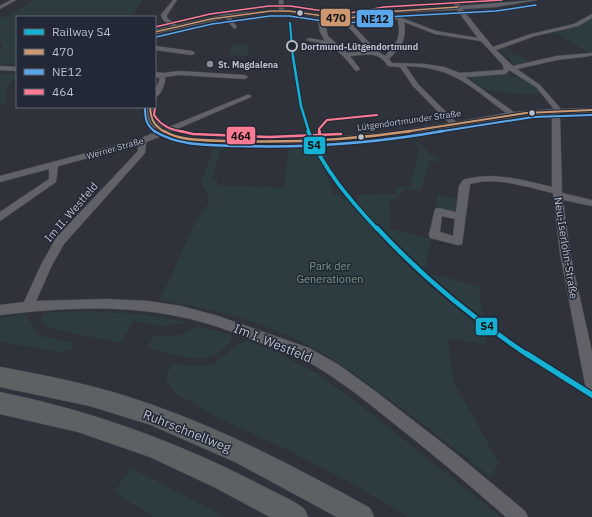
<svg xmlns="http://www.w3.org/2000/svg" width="592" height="517" viewBox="0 0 592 517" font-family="'IBM Plex Sans',sans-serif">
<rect width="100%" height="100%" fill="#2f323b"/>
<!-- green -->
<path fill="#2d3c41" d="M33 0H143L130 17H17V64L0 65V50L3 49 0 41V28L3 25H0V18L10 15Z
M592 18V54L554 32 579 25Z
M246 43 250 49 247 56 228 54 231 46Z
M507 47 511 49 505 51C514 55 524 55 530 63L516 66 501 49Z
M17 73V77L7 86 6 102 0 106V74Z
M507 74 511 77C513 77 515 77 517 76 526 75 536 88 541 94H520L485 90 468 77Z
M414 142H418L431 155 439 157 438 162 429 160 421 191 406 189 395 199 389 201 391 229 431 239 425 272 479 286 486 344 448 339 453 381 499 463 490 477C456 449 422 423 386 397 359 377 331 356 300 341 257 320 207 308 160 300L193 227 210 200 201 183 215 144 282 145 281 149 228 147 227 150H221L211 180H217L216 185 284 188 289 145 324 146 328 157 320 158 334 195H341V199L358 200V195L396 194V186L410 187 418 153 421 152Z
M438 194 459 200 457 210 454 211 436 207Z
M78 311 140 314 187 322 163 326 134 321 120 343 48 328 41 319 42 315 45 313Z
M25 314 40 336 71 342 73 348 61 352 0 342V318Z
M198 326 231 335 232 339C211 371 177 355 147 347L154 336 170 337 183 334Z
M248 341 276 352 316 373 359 404 501 517H409L355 485 283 448 217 417 175 393 166 379 167 373 174 364C186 366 200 368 211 364 225 359 233 343 248 341Z
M131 468 225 517H155L114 492Z"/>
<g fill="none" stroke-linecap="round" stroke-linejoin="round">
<!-- minor casing -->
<g stroke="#4b4e54" stroke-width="1">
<path id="minor" d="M11 0H16L0 9V6Z
M173 0H177L167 15V18L177 25 227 14 279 10V0H283L284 10 344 17 384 11 455 7V3L457 2 460 6 537 0 496 7 462 9 493 47 531 34 574 24 592 14V18L578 26 535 36 496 50 513 66 557 56 592 53V55L590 56 557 60 517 69 540 85 561 109 592 108V112L557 113 560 117 562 193 592 200V206L563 200 570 253 592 352V391L587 389 585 384 560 253 553 193C526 187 496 176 470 184L462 244 458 245 430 238 429 235 435 209 438 208 456 212 459 186 463 180C493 171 522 180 552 187V117L550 114 526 115 400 135 344 141 286 144 206 143 185 141 164 135 146 142 145 153 64 244 52 265 36 301 106 299 148 301 181 306 218 316 309 348 339 365 375 391 454 452 525 511 528 517H506C467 483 428 450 387 418 361 397 333 375 303 359 289 352 273 347 258 342 233 332 207 322 181 317 122 304 59 308 0 315V305L24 302 41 265 56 238 138 151V145L58 166 56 182 0 221V212L49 179V169L0 182V176L139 139 158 131C149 125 144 118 146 107H154C152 117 156 123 164 129L247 95H251V97L170 132C190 140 213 138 234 139 306 141 377 135 449 123L413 86 400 67 388 66C377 50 367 55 350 56L360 69 357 71 355 70 344 57 335 49 311 51V49L331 46 306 40 309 38 325 41 320 32 318 20 321 17 289 12H270L231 18 237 27 234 29 226 18 155 34V30L172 26 163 20 161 15ZM457 10 478 38 436 31 389 13ZM382 14 398 20C401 39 397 42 385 56L377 51 348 20ZM327 18 342 20 370 51 347 53 328 36 324 20ZM404 22 435 34 481 41 502 64 504 68 503 70 460 73 444 67 425 64 392 63 389 59C401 46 407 41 404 22ZM406 66C454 67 471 87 506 113L456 122 418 84ZM509 70 536 87 554 109 514 112 465 77 505 74 507 73ZM442 216 455 219 453 236 440 232Z
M155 46 192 51 195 53 192 55 155 50Z
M0 66 17 67V71L0 70Z
M179 71 245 75 248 77 245 79 179 75 165 77C166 83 161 95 155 98V90L160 79 155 76V72L164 73Z"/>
</g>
<!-- highway casing -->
<g stroke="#4c4f57" stroke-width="1">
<path id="highway" d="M0 367C51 376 102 387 150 404 227 431 299 469 370 508L374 517H337L235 462 151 425 90 406 0 387Z
M0 392C92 411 175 441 259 484 266 488 301 504 304 509 306 511 307 515 308 517H270L216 488 150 457 78 432 0 414Z"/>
</g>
<!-- minor -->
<use href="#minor" fill="#606268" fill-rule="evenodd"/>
<!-- highway -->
<use href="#highway" fill="#5e6163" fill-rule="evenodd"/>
<!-- bus-1-far2 casing -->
<g stroke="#222836" stroke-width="3">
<path id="bus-1-far2" d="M155 32 211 19 270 11H289L344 19 384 12 458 7"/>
</g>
<!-- bus-1-far1 casing -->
<g stroke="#222836" stroke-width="4">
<path id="bus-1-far1" d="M150 107C151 120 154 126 165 132
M404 132 526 113 592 110"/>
</g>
<!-- bus-1 casing -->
<g stroke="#222836" stroke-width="5">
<path id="bus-1" d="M164 131C182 142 208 140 229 141 290 143 351 140 411 131"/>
</g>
<!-- bus-2-far2 casing -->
<g stroke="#222836" stroke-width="3">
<path id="bus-2-far2" d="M156 37 212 24 270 16H289L344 24 385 17 496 11 536 5"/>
</g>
<!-- bus-2-far1 casing -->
<g stroke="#222836" stroke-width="4">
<path id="bus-2-far1" d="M145 107C145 118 146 126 156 132
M437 132 533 117 592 115"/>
</g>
<!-- bus-2 casing -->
<g stroke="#222836" stroke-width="5">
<path id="bus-2" d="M154 131C180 147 211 145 240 146 308 148 376 143 443 131"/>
</g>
<!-- bus-3-far2 casing -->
<g stroke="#222836" stroke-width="3">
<path id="bus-3-far2" d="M155 27 210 14 269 6H290L344 14 384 7 502 0"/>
</g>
<!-- bus-3-far1 casing -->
<g stroke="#222836" stroke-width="4">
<path id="bus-3-far1" d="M155 108 154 115C162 127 172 130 185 132
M320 132 319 129 327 120 377 115"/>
</g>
<!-- bus-3 casing -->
<g stroke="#222836" stroke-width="5">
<path id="bus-3" d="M180 131 193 134 270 137 341 134
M319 131 321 141"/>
</g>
<!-- bus-1-far2 -->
<use href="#bus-1-far2" stroke="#cd976f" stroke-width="1.5"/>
<!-- bus-1-far1 -->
<use href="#bus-1-far1" stroke="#cd976f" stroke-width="2"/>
<!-- bus-1 -->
<use href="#bus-1" stroke="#cd976f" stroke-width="2.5"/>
<!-- bus-2-far2 -->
<use href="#bus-2-far2" stroke="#5aa8eb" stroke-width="1.5"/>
<!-- bus-2-far1 -->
<use href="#bus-2-far1" stroke="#5aa8eb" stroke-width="2"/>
<!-- bus-2 -->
<use href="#bus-2" stroke="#5aa8eb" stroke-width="2.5"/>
<!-- bus-3-far2 -->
<use href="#bus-3-far2" stroke="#fe7a93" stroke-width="1.5"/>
<!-- bus-3-far1 -->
<use href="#bus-3-far1" stroke="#fe7a93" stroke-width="2"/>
<!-- bus-3 -->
<use href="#bus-3" stroke="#fe7a93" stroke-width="2.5"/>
<!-- rail-1-far4 casing -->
<g stroke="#222836" stroke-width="3.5">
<path id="rail-1-far4" d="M290 23 293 58"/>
</g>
<!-- rail-1-far3 casing -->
<g stroke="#222836" stroke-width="4.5">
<path id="rail-1-far3" d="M293 57 301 106 309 132"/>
</g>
<!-- rail-1-far2 casing -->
<g stroke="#222836" stroke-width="6">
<path id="rail-1-far2" d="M308 131C323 169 350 200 377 229"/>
</g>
<!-- rail-1-far1 casing -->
<g stroke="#222836" stroke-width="8">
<path id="rail-1-far1" d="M377 228C422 277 472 318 528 355"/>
</g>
<!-- rail-1 casing -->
<g stroke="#222836" stroke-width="8">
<path id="rail-1" d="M527 354 592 395"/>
</g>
<!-- rail-1-far4 -->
<use href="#rail-1-far4" stroke="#13b2d5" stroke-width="2"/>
<!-- rail-1-far3 -->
<use href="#rail-1-far3" stroke="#13b2d5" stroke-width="2.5"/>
<!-- rail-1-far2 -->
<use href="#rail-1-far2" stroke="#13b2d5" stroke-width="3.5"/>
<!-- rail-1-far1 -->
<use href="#rail-1-far1" stroke="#13b2d5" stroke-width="4.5"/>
<!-- rail-1 -->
<use href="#rail-1" stroke="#13b2d5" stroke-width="5.5"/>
</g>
<!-- markers -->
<g fill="#bbbfca" stroke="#222836" stroke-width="1.5">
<circle cx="300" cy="13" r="3.5"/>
<circle cx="532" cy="113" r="3.5"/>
<circle cx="361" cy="137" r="3.5"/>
</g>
<circle fill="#222836" stroke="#bbbfca" stroke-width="2" cx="292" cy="46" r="5"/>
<circle fill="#8a8e98" stroke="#222836" stroke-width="1.5" cx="210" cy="64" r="4"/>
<g text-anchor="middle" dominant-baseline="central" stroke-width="3" stroke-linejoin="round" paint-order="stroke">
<!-- far-stop labels -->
<g font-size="9" font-weight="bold" fill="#bbbfca" stroke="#222836" text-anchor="start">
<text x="301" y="46">Dortmund-Lütgendortmund</text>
</g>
<!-- far-poi labels -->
<g font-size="9" font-weight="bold" fill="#bbbfca" stroke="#222836" text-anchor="start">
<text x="218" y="64">St. Magdalena</text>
</g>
<!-- far-street labels -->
<g font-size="9" fill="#bbbfca" stroke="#222836">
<text transform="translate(409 120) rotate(-8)">Lütgendortmunder Straße</text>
<text transform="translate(115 148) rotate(-16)">Werner Straße</text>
</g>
<!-- street labels -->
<g font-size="11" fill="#bbbfca" stroke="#222836">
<text transform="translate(71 212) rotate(-49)">Im II. Westfeld</text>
<text transform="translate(566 248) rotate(81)">Neu-Iserlohn-Straße</text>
</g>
<!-- park labels -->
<g font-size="11" fill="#749982" stroke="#222836">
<text x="330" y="266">Park der<tspan x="330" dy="13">Generationen</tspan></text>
</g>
<!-- near-street labels -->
<g font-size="13" fill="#bbbfca" stroke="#222836">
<text transform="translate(273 343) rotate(22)">Im I. Westfeld</text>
<text transform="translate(187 431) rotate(22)">Ruhrschnellweg</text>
</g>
</g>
<g stroke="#222836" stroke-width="1.5">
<rect x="320" y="8" width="31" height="19" rx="4" fill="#cd976f"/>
<rect x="356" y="9" width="38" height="19" rx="4" fill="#5aa8eb"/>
<rect x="226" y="126" width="30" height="19" rx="4" fill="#fe7a93"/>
<rect x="303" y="136" width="23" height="19" rx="4" fill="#13b2d5"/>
<rect x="475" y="317" width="23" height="19" rx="4" fill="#13b2d5"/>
</g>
<g font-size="11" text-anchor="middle" font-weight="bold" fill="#111">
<text x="336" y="22">470</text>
<text x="375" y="23">NE12</text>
<text x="241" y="140">464</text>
<text x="314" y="149">S4</text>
<text x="487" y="330">S4</text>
</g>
<!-- legend -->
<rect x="16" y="16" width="140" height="92" fill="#222836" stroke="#5f6471"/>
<rect x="24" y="29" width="20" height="6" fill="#13b2d5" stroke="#5f6471"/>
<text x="52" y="36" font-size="12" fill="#bbbfca">Railway S4</text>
<rect x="24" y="49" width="20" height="6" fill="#cd976f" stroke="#5f6471"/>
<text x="52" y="56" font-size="12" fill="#bbbfca">470</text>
<rect x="24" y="69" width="20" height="6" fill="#5aa8eb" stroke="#5f6471"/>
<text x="52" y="76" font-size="12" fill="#bbbfca">NE12</text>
<rect x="24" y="89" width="20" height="6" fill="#fe7a93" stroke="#5f6471"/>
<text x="52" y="96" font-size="12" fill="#bbbfca">464</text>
</svg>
